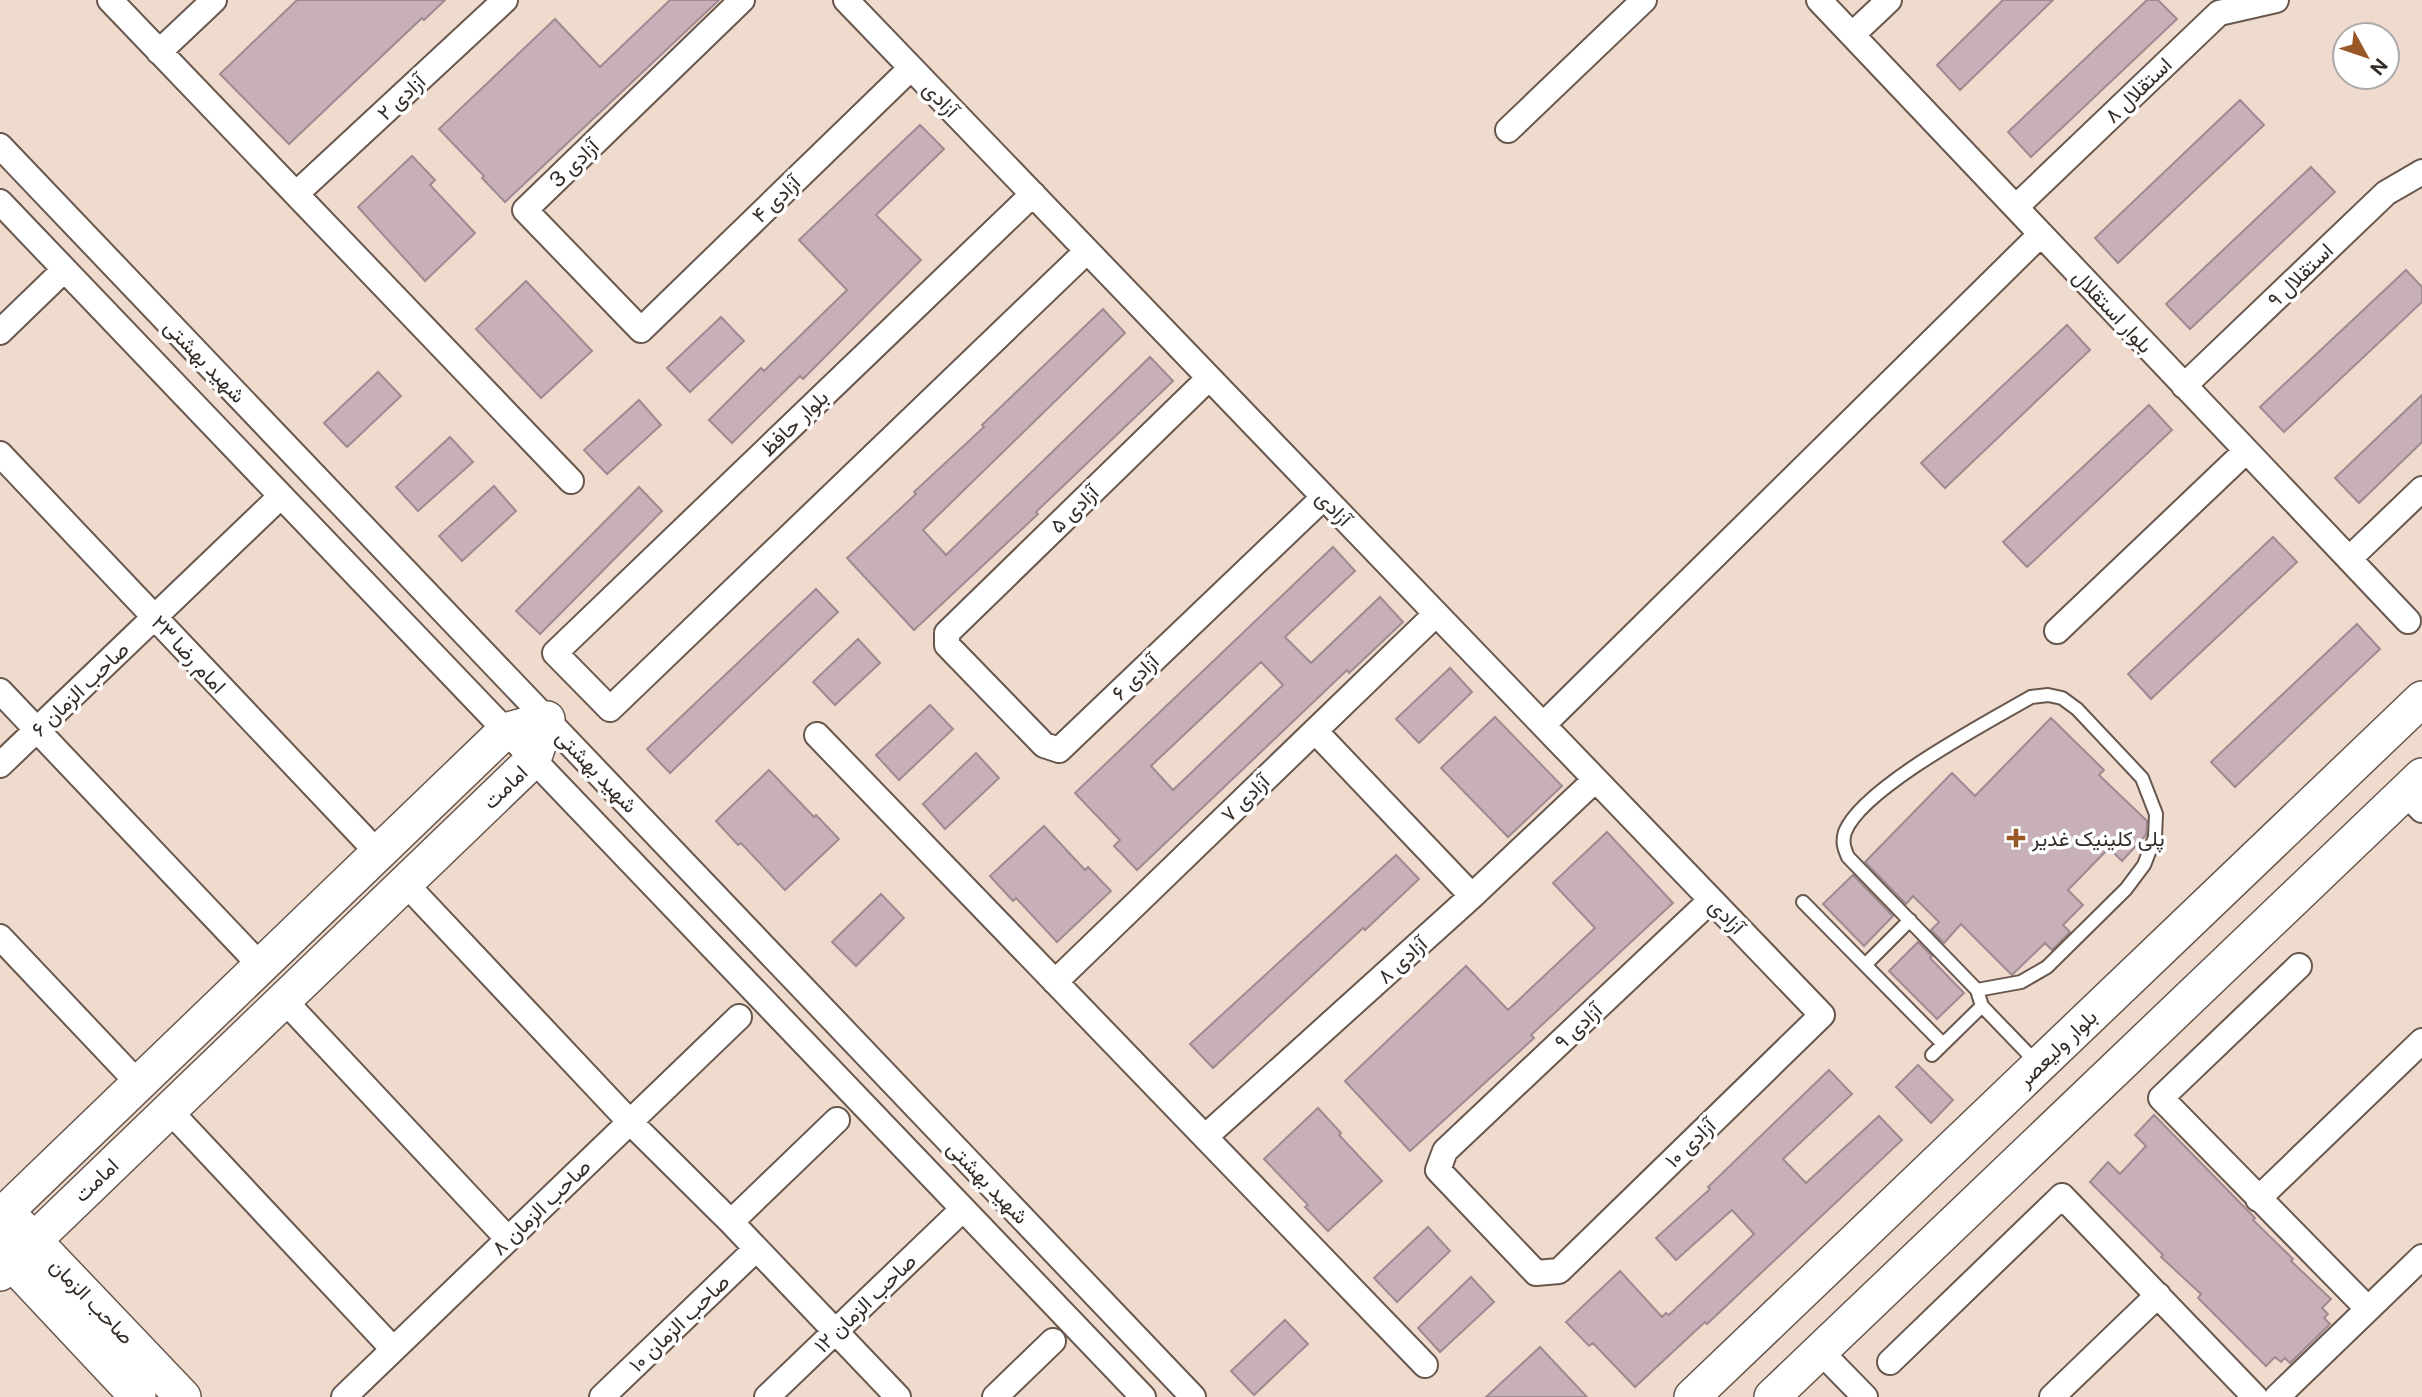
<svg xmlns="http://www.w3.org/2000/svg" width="2422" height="1397" viewBox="0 0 2422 1397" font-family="'Public Sans',Vazirmatn,sans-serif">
<rect width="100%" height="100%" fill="#efdace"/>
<!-- building -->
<path fill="#c7b0b8" stroke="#9f8a91" stroke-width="2" fill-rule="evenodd" d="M297 0H445L424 20 422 18 289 144 220 74Z
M670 0H719L505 202 482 178 484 176 439 129 555 19 600 67Z
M2003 0H2053L1960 90 1937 65Z
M2147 0H2158L2177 19 2031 157 2008 132Z
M2240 100 2264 125 2118 263 2095 238Z
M920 125 944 149 876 215 921 260 803 379 800 376 732 443 709 420 761 368 764 371 847 290 799 240Z
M412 156 435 180 430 185 475 233 425 281 358 207Z
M2311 167 2335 192 2190 329 2166 304Z
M2406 270 2422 287V302L2284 432 2260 407Z
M526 281 592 351 541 398 476 329Z
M1103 309 1125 333 923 530 946 555 1150 357 1173 381 1036 512 1038 514 914 630 847 558 916 494 914 492 984 427 982 425Z
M721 317 744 341 690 392 667 368Z
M2067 325 2090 350 1945 488 1921 463Z
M378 372 401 396 347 447 324 423Z
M2422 395V442L2359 503 2335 478Z
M639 400 661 425 607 474 584 450Z
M2149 405 2172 430 2027 567 2003 542Z
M450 437 473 462 418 511 396 487Z
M494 486 516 511 462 561 439 536Z
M639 487 662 511 540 634 516 611Z
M2273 537 2297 562 2151 699 2128 674Z
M1333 547 1355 571 1285 637 1311 663 1380 597 1403 622 1349 673 1347 670 1137 870 1114 846 1120 840 1075 793ZM1261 662 1283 685 1173 790 1151 766Z
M816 589 838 612 670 773 647 749Z
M2357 624 2380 649 2235 787 2211 762Z
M858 639 880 663 835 705 813 682Z
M1450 668 1472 692 1419 743 1396 719Z
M930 705 953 729 899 780 876 755Z
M1495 717 1562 786 1508 837 1441 768Z
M2051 718 2104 770 2099 775 2147 821 2146 835 2122 861 2109 848 2068 890 2083 905 2063 925 2070 932 2052 950 2045 943 2012 975 1961 924 1944 943 1931 930 1939 922 1913 896 1906 904 1865 862 1952 773 1975 796Z
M976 753 999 778 945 829 923 804Z
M769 770 814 817 816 815 839 839 785 890 741 843 738 845 716 821Z
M1044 826 1085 870 1088 867 1111 891 1057 942 1016 898 1013 901 990 876Z
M1607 832 1673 903 1531 1035 1534 1038 1410 1151 1345 1081 1466 966 1508 1010 1595 928 1553 883Z
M1396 855 1419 879 1365 930 1363 928 1213 1068 1190 1044Z
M1853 875 1893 916 1864 946 1823 904Z
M881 894 904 918 856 966 832 942Z
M1918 942 1932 956 1930 958 1964 993 1937 1019 1889 971Z
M1918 1065 1953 1100 1931 1123 1896 1087Z
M1829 1070 1852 1094 1783 1159 1806 1183 1879 1116 1902 1140 1707 1324 1705 1322 1635 1387 1593 1343 1589 1346 1566 1322 1620 1271 1662 1317 1666 1313 1669 1315 1754 1234 1732 1210 1676 1260 1656 1238 1710 1189 1708 1187Z
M1318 1108 1341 1133 1339 1135 1382 1181 1328 1231 1305 1207 1308 1205 1264 1159Z
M2154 1115 2255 1218 2253 1220 2293 1259 2291 1261 2331 1299 2322 1308 2328 1314 2324 1318 2330 1324 2290 1363 2285 1358 2281 1362 2275 1357 2266 1366 2198 1298 2201 1294 2161 1257 2163 1255 2090 1182 2108 1162 2120 1174 2146 1146 2135 1135Z
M1428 1227 1450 1251 1397 1302 1374 1278Z
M1471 1277 1494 1302 1440 1352 1418 1328Z
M1285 1320 1308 1344 1254 1395 1231 1371Z
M1540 1347 1587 1397H1486Z"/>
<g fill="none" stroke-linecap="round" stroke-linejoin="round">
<!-- lane casing -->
<g stroke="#68574c" stroke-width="16">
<path id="lane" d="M1803 902 1943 1044
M1865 965 1910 920
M1977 990 2021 982 2047 967 2126 889 2144 865 2155 837 2156 814 2142 778 2077 709 2062 698 2048 695 2031 697C1988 722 1862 788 1845 832 1842 842 1844 848 1848 857L1977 990 1982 1006 2038 1064
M1932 1055 1982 1006"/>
</g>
<!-- street casing -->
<g stroke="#68574c" stroke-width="28">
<path id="street" d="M110 0 571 481
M742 0 525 210 641 330 911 68
M846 0 1822 1015 1559 1271 1536 1273 1438 1170 1445 1151 1711 900
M1819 0 2408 621
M1852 35 1889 0
M159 52 214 0
M1508 130 1644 0
M0 146 1193 1397
M297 193 505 0
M1033 194 555 653 610 709 1087 251
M0 202 1143 1397
M2016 207 2219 13 2276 0
M0 332 64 270
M1209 378 947 633V645L1044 745 1059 750 1324 497
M2184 386 2386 193 2422 172
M0 454 378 853
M2349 559 2422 489
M2057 631 2246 451
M0 691 261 966
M1543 725 2041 234
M1315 731 1472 896
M817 735 1425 1365
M0 765 281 496
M2405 793 2422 810
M405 883 630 1122 731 1222 898 1397
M0 937 139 1084
M2299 966 2161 1098 2367 1308
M1055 982 1436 614
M284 1000 508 1239
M169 1110 393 1349
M1205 1137 1472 896 1595 780
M2258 1199 2422 1041
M731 1222 837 1120
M1820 1351 1865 1397
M1890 1362 2062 1196 2255 1397
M344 1397 739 1017
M602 1397 756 1249
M767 1397 963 1209
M995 1397 1053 1341
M2052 1397 2158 1295
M2277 1397 2422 1257"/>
</g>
<!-- secondary casing -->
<g stroke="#68574c" stroke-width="38">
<path id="secondary" d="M0 1217 505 731 547 719
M19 1225 183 1397
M0 1250 138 1397
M0 1273 533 760 547 719
M1692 1397 2422 699
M1772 1397 2422 776"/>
</g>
<!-- lane -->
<use href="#lane" stroke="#fff" stroke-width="12"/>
<!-- street -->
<use href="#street" stroke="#fff" stroke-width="24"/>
<!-- secondary -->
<use href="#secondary" stroke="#fff" stroke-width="35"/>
</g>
<!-- markers -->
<path fill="#9b5827" stroke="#fff" stroke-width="2.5" d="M2012.5 827.5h7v7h7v7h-7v7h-7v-7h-7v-7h7z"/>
<g text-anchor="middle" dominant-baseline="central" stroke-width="7" stroke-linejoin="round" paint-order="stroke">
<!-- street labels -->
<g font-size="21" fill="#332c27" stroke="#fff">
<text transform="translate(2138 90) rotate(-44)">استقلال ۸</text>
<text transform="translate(401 97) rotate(-43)">آزادی ۲</text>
<text transform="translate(941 99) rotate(46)">آزادی</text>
<text transform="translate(574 163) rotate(-44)">آزادی 3</text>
<text transform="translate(776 199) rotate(-44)">آزادی ۴</text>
<text transform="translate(2300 275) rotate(-44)">استقلال ۹</text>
<text transform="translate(2113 311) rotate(47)">بلوار استقلال</text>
<text transform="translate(205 361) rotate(46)">شهید بهشتی</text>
<text transform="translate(794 423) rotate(-44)">بلوار حافظ</text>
<text transform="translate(1334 508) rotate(46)">آزادی</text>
<text transform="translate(1074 509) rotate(-44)">آزادی ۵</text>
<text transform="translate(189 654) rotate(47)">امام رضا ۲۳</text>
<text transform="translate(1135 677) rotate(-44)">آزادی ۶</text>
<text transform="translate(80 689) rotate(-44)">صاحب الزمان ۶</text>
<text transform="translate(597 771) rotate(46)">شهید بهشتی</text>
<text transform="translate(505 787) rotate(-44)">امامت</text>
<text transform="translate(1245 798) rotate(-44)">آزادی ۷</text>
<text transform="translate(1727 916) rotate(46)">آزادی</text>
<text transform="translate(1402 960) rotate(-42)">آزادی ۸</text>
<text transform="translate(1578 1026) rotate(-43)">آزادی ۹</text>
<text transform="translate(2057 1048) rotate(-44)">بلوار ولیعصر</text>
<text transform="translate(1690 1143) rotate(-44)">آزادی ۱۰</text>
<text transform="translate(96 1180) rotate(-44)">امامت</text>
<text transform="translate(988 1182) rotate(46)">شهید بهشتی</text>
<text transform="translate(541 1207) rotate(-44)">صاحب الزمان ۸</text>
<text transform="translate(92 1301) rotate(46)">صاحب الزمان</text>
<text transform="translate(865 1303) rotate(-44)">صاحب الزمان ۱۲</text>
<text transform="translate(679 1323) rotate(-44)">صاحب الزمان ۱۰</text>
</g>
<!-- poi labels -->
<g font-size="21" fill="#332c27" stroke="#fff" text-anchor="start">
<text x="2032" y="838">پلی کلینیک غدیر</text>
</g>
</g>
<!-- north arrow -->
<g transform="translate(2366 56) rotate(130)"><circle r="33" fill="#ffffff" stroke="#adaba9" stroke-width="2"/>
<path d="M0-5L12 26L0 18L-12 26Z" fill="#9b5827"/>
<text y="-10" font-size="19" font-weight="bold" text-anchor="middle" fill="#332c27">N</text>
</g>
</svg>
